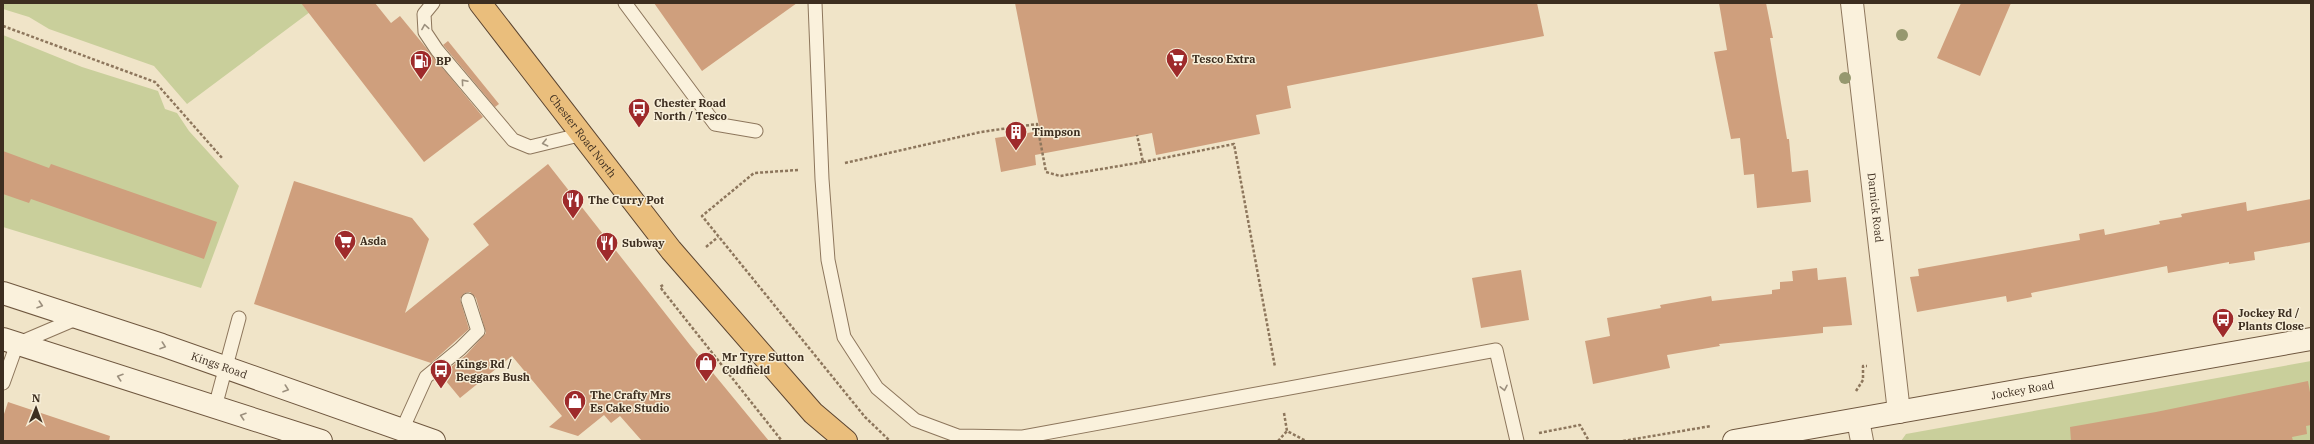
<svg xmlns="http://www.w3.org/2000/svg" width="2314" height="444" viewBox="0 0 2314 444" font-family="'IBM Plex Serif',serif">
<rect width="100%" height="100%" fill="#f0e4c8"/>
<!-- green -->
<path fill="#c9cf9b" d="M3 3H322L187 104 154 66 49 29 29 17 3 9Z
M3 35 82 67 158 91 165 109 177 113 189 131 239 186 201 288 3 227Z
M2311 361V441H1901L1906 434Z"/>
<!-- building -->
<path fill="#cf9f7d" d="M301 3H375L391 23 400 16 483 117 424 162Z
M654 3H797L702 71Z
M1015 3H1537L1544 36 1287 86 1291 108 1256 115 1260 134 1156 155 1152 133 1035 155 1036 165 1001 172 995 138 1040 131Z
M1719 3H1766L1773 38H1770L1787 139H1789L1792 172 1808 170 1811 202 1757 208 1754 174 1744 175 1740 138 1731 139 1723 98 1714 52 1727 50Z
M1961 3H2011L1980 76 1937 58Z
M448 41 499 104 495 107 443 45Z
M3 151 49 168 51 164 217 222 204 259 31 199 29 203 3 194Z
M548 164 690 345 769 441H642L620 416 611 423 604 415 578 436 549 427 562 416 512 356 460 398 441 375 466 355 486 333 476 298 470 292 465 293 460 299 469 329 431 363 254 304 294 181 412 218 429 239 405 313 489 245 473 224Z
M2311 199V242L2254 252 2255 260 2229 264V262L2168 273 2167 266 2031 293 2032 297 2007 302 2006 296 1917 312 1910 277 1919 276 1918 269 2080 240 2079 234 2104 229 2105 235 2160 224 2159 221 2182 217 2181 214 2246 202 2247 211Z
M1817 268 1818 280 1846 277 1852 325 1823 327V333L1719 344 1720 346 1667 355 1670 368 1593 384 1585 341 1610 336 1607 318 1661 308 1660 305 1711 296 1712 301 1772 294V290L1780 289V282L1793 281 1792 271Z
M1521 270 1529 320 1481 328 1472 278Z
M2308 381 2311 398V425L2306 426 2307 434 2292 437 2293 441H2071L2070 427 2156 412Z
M8 402 110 436 109 441H3V417Z"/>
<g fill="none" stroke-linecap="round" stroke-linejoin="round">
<!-- service casing -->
<g stroke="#8d765c" stroke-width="15">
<path id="service" d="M433 3 424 14 425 32 437 50 513 140 530 147 583 134
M625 3 715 124 756 131
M815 3 822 179 828 260 844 337 877 388 915 420 958 436 1023 437 1496 350 1517 441
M3 383 17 344 78 318
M215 407 239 318
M407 433 402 430 426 377 460 349 478 331 468 300"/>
</g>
<!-- minor casing -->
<g stroke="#8d765c" stroke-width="24">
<g id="minor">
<path id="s1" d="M1852 3 1899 412"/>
<path d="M1858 420 1862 441"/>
</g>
</g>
<!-- secondary casing -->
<g stroke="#6f573f" stroke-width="24">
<g id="secondary">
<path id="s2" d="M3 293 162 345 434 441"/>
<path d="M3 339 321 441"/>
<path id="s3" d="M1734 441 2311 339"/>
</g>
</g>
<!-- trunk casing -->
<g stroke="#5b4430" stroke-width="24">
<g id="trunk">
<path id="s4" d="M480 3 671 250 813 413 846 441"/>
</g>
</g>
<!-- path -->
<path stroke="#8d765c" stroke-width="2.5" stroke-dasharray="3 2" stroke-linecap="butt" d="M3 26 155 82 223 159
M1143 162 1234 144 1275 367
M845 163 981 132 1037 124 1046 172 1060 176 1143 162 1137 135
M798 170 754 173 702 216 865 417 890 441
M706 247 718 237
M663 285 660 287 782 441
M1856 391 1863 380V366H1867
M1284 413 1287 431 1306 441
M1539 433 1580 425 1589 441
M1278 441 1287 431
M1623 441 1711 426"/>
<!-- service -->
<use href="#service" stroke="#faf1dc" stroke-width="13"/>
<!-- minor -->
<use href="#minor" stroke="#faf1dc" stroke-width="22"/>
<!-- secondary -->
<use href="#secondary" stroke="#faf1dc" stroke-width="22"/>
<!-- trunk -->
<use href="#trunk" stroke="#eabe7c" stroke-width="22"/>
</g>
<!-- trees -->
<g fill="#96986f">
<circle cx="1902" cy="35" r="6"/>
<circle cx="1845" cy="78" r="6"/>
</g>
<!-- one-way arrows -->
<defs><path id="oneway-chevron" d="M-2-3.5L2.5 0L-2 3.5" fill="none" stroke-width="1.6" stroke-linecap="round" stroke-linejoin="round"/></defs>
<g stroke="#9c907e">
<use href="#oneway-chevron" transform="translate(425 27) rotate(-99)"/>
<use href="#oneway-chevron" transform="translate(464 82) rotate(-131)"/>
<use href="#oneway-chevron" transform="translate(545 143) rotate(167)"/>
<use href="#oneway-chevron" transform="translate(40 305) rotate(18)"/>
<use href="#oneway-chevron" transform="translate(163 346) rotate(19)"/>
<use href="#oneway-chevron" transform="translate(120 377) rotate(-162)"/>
<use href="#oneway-chevron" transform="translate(1504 388) rotate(78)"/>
<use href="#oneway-chevron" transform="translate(286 389) rotate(19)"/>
<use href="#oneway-chevron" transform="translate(243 416) rotate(-162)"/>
</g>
<!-- icons -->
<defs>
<g id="supermarket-pin" transform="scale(1.15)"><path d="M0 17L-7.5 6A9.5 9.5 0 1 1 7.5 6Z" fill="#9e2a2b" stroke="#f7eed8"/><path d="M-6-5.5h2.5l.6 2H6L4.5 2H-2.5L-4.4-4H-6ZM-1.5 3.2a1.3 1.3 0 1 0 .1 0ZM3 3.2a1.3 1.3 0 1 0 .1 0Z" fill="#fff"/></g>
<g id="fuel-pin" transform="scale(1.15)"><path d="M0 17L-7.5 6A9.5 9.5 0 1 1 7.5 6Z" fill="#9e2a2b" stroke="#f7eed8"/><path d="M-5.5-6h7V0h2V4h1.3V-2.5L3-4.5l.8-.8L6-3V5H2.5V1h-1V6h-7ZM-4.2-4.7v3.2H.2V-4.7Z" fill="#fff"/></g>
<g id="bus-pin" transform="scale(1.15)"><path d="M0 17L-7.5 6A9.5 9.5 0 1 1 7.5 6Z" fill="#9e2a2b" stroke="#f7eed8"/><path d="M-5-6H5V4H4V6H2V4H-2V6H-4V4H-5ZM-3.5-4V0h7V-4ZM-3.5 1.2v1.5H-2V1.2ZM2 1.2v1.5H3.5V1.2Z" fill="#fff"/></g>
<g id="building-pin" transform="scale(1.15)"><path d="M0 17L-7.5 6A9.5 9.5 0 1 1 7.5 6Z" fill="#9e2a2b" stroke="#f7eed8"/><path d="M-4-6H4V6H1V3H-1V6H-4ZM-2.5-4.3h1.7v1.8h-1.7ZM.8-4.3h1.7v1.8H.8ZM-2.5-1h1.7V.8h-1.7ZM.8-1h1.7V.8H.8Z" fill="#fff"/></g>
<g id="restaurant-pin" transform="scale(1.15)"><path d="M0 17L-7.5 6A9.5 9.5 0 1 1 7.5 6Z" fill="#9e2a2b" stroke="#f7eed8"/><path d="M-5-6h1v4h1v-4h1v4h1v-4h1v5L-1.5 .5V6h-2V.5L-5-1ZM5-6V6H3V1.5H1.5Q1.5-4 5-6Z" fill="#fff"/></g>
<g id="shop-pin" transform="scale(1.15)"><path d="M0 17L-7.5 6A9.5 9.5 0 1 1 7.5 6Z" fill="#9e2a2b" stroke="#f7eed8"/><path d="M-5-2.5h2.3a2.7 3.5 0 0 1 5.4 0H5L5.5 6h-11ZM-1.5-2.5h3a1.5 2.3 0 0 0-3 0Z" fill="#fff"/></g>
</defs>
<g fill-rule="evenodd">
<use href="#supermarket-pin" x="1177" y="59"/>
<use href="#fuel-pin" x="421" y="61"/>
<use href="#bus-pin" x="639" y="109"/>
<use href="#building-pin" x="1016" y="132"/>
<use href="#restaurant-pin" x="573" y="200"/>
<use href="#supermarket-pin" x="345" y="241"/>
<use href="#restaurant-pin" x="607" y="243"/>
<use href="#bus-pin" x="2223" y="319"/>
<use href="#shop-pin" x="706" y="363"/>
<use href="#bus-pin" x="441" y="370"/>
<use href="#shop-pin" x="575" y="401"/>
</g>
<g text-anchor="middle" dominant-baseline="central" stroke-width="3" stroke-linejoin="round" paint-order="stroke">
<!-- poi labels -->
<g font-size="11" font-weight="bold" fill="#3d2e20" stroke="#f7eed8" text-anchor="start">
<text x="1192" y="59">Tesco Extra</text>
<text x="436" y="61">BP</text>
<text x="654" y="103">Chester Road<tspan x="654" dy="13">North / Tesco</tspan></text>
<text x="1032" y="132">Timpson</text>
<text x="588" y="200">The Curry Pot</text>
<text x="360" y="241">Asda</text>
<text x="622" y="243">Subway</text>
<text x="2238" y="313">Jockey Rd /<tspan x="2238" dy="13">Plants Close</tspan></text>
<text x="722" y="357">Mr Tyre Sutton<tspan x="722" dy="13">Coldfield</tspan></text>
<text x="456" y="364">Kings Rd /<tspan x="456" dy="13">Beggars Bush</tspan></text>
<text x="590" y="395">The Crafty Mrs<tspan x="590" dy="13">Es Cake Studio</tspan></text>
</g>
<!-- street labels -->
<g font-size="11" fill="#3d2e20" stroke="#f7eed8">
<text stroke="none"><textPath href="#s4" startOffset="168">Chester Road North</textPath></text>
<text stroke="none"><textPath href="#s1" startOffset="206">Darnick Road</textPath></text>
<text stroke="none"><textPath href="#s2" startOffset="228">Kings Road</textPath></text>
<text stroke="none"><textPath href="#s3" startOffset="293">Jockey Road</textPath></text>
</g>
</g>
<!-- border -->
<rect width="2314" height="444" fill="none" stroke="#3d2e20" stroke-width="8"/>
<!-- north arrow -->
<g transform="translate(36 408) rotate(1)" stroke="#f7eed8" stroke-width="3" paint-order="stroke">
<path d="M0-3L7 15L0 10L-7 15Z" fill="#3d2e20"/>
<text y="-6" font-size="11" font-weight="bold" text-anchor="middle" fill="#3d2e20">N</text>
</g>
</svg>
